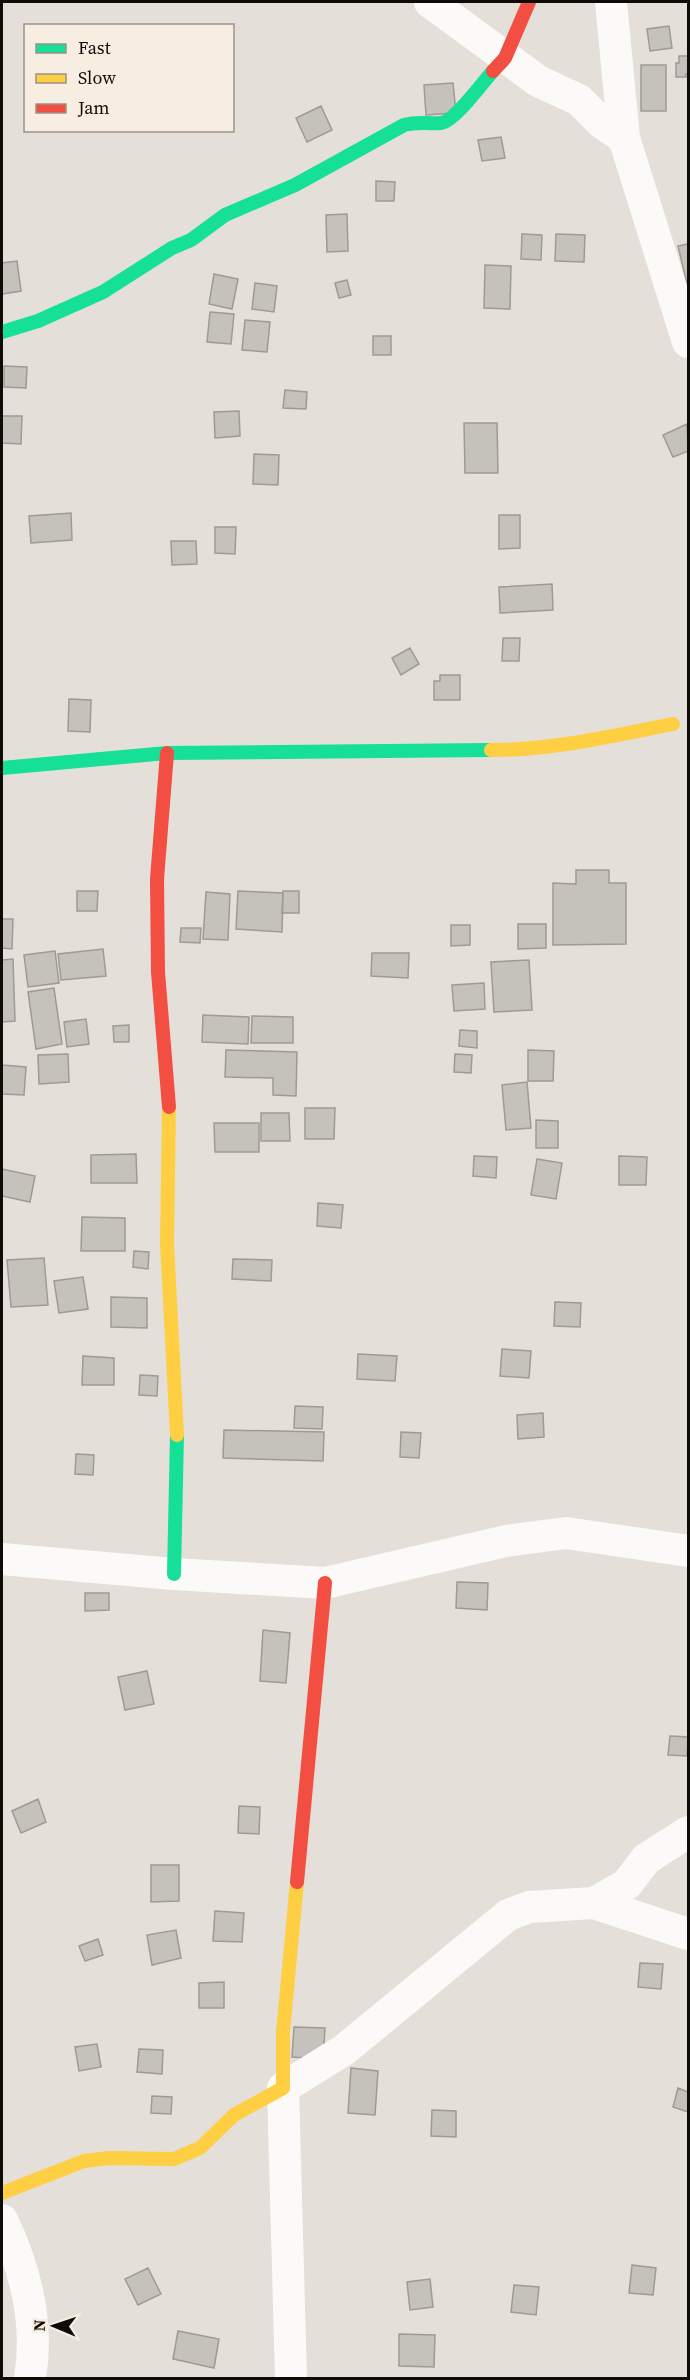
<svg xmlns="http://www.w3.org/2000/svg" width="690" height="2380" viewBox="0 0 690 2380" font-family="'Source Serif 4',serif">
<rect width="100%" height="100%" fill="#e4dfd8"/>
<!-- building -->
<path fill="#c5c1bb" stroke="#9f9a95" stroke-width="1.5" d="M669 26 672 48 650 51 647 29Z
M679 56H688V74H686V77H676V63H679Z
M641 65H666V111H641Z
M453 83 456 113 426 115 424 85Z
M321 106 332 130 307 142 296 118Z
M501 137 505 158 482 161 478 140Z
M376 181 395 182 394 201H376Z
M347 214 348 251 327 252 326 215Z
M522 234 542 235 541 260 521 259Z
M556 234 585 235 584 262 555 261Z
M688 244V288L678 246Z
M17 261 21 291 2 294V263Z
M485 265 511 266 510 309 484 308Z
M214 274 238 279 232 309 209 304Z
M347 280 351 295 339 298 335 283Z
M255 283 277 286 274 312 252 309Z
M210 312 234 314 231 344 207 342Z
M245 320 270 322 267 352 242 350Z
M373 336H391V355H373Z
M4 366 27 367 26 388 4 387Z
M285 390 307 392 306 409 283 408Z
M239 411 240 436 215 438 214 412Z
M2 416H22L21 444 2 443Z
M464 423H497L498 473H465Z
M687 424 688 451 673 457 663 435Z
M254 454 279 455 278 485 253 484Z
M71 513 72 540 31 543 29 516Z
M499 515H520V548L499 549Z
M215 527H236L235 554 215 553Z
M171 541H196L197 564 172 565Z
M552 584 553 610 500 613 499 587Z
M503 638H520L519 661H502Z
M410 648 419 664 401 675 392 658Z
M440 675H460V700H434V681H440Z
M69 699 91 700 90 732 68 731Z
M576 870H609V883H626V944L553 945V883L576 884Z
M77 891H98L97 911H77Z
M238 891 283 893 282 932 236 929Z
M283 891H299V913H282Z
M206 892 230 894 228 940 203 939Z
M2 919H13L12 949 2 948Z
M518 924H546V948L518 949Z
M451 925H470V945L451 946Z
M181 928H201L200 943 180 942Z
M103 949 106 976 61 980 58 954Z
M55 951 59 983 28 987 24 955Z
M372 953H409L408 978 371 976Z
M13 959 15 1021 2 1022V960Z
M529 960 532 1010 494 1012 491 962Z
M484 983 485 1009 454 1011 452 985Z
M54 988 62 1044 36 1049 28 992Z
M203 1015 249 1017 248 1044 202 1042Z
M252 1016 293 1017V1043H251Z
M86 1019 89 1044 67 1047 64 1022Z
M129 1025V1042H114L113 1026Z
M460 1030 477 1031V1048L459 1046Z
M226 1050 297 1052 296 1096 273 1095V1078L225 1077Z
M528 1050 554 1051 553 1081H528Z
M68 1054 69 1082 39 1084 38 1055Z
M455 1054 472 1055 471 1073 454 1072Z
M2 1065 26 1067 24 1095 2 1094Z
M527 1082 531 1128 506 1130 502 1085Z
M305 1108H335L334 1139H305Z
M261 1113H289L290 1141H261Z
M536 1120 558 1121V1148H536Z
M214 1123H259V1152H215Z
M136 1154 137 1183H91V1155Z
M474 1156 497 1157 496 1178 473 1176Z
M619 1156 647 1157 646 1185H619Z
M537 1159 562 1163 556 1199 531 1195Z
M2 1169 35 1176 30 1202 2 1196Z
M318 1203 343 1205 341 1228 317 1226Z
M82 1217 125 1218V1251H81Z
M134 1251 149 1252 148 1269 133 1267Z
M44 1258 48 1305 11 1307 7 1260Z
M233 1259 272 1260 271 1281 232 1279Z
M83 1277 88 1309 59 1313 54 1281Z
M111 1297 147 1298V1328L111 1327Z
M555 1302 581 1303 580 1327 554 1326Z
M502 1349 531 1351 529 1378 500 1376Z
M358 1354 397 1356 395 1381 357 1379Z
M83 1356 114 1358V1385H82Z
M140 1375 158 1376 157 1396 139 1395Z
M295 1406 323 1407 322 1429 294 1428Z
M543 1413 544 1437 518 1439 517 1415Z
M224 1430 324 1432 323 1461 223 1458Z
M401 1432 421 1433 419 1458 400 1457Z
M76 1454 94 1455 93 1475 75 1474Z
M457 1582 488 1583 487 1610 456 1608Z
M85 1593H109V1610L85 1611Z
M263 1630 290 1633 286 1683 260 1681Z
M147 1671 154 1704 125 1710 118 1677Z
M670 1736 688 1737 687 1756 668 1755Z
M38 1799 46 1822 21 1833 12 1811Z
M239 1806 260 1807 259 1834 238 1833Z
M151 1865H179V1901L151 1902Z
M215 1911 244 1913 242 1942 213 1941Z
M176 1930 181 1958 152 1965 147 1935Z
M98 1939 103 1955 85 1961 79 1946Z
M640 1963 663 1964 661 1989 638 1987Z
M224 1982V2008H199V1983Z
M294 2027 325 2028 323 2059 292 2057Z
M97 2044 101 2067 79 2071 75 2047Z
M139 2049 163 2050 162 2074 137 2072Z
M351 2068 378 2071 375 2115 348 2113Z
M678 2088 688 2092V2112L673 2107Z
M152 2096 172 2097 171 2114 151 2113Z
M432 2110 456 2111V2137L431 2136Z
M632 2265 656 2268 653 2295 629 2293Z
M148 2268 161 2294 138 2305 125 2279Z
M430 2279 433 2307 410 2310 407 2282Z
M514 2285 539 2287 536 2315 511 2312Z
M178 2331 219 2339 214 2368 173 2359Z
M399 2334 435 2335 434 2367 399 2366Z"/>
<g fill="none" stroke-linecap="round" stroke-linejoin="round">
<!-- street -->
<path stroke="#fbfaf9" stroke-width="32" d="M430 2 538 81 579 100 602 123 624 138 688 342
M611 2 624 138
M2 1559 174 1574 325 1583 506 1541 566 1533 688 1551
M594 1903 627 1884 646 1859 688 1832
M2 2220C26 2270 39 2324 30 2378
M291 2378 283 2088 344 2050 508 1915 529 1907 594 1903 688 1934"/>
<!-- fast -->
<path stroke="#16e098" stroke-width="14" d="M2 332 38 321 103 292 172 248 191 240 225 215 295 185 404 125C419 121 427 124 441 123 454 122 483 82 493 71
M2 768 167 753 491 750
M174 1574 177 1435"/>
<!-- slow -->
<path stroke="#ffcf43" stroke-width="14" d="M491 750C553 750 613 736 673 724
M169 1107 167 1244 177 1435
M2 2193 84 2161 109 2158 174 2159 200 2148 234 2115 283 2088V2032L297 1882"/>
<!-- jam -->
<path stroke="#f24e42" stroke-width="14" d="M493 71 505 58 529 2
M167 753 157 879 158 972 169 1107
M297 1882 325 1583"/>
</g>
<!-- border -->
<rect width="690" height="2380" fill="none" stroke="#0f0c08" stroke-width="6"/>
<!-- legend -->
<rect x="24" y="24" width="210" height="108" fill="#f7ede0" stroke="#9a938a" stroke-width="1.5"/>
<rect x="36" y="44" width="30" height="9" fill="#16e098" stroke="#9a938a" stroke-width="1.5"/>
<text x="78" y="54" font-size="18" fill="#0f0c08">Fast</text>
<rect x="36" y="74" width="30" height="9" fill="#ffcf43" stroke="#9a938a" stroke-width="1.5"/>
<text x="78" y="84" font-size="18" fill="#0f0c08">Slow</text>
<rect x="36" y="104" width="30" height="9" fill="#f24e42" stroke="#9a938a" stroke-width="1.5"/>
<text x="78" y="114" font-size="18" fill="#0f0c08">Jam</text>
<!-- north arrow -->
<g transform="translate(54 2326) rotate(272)" stroke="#f7ede0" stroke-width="4.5" paint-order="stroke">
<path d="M0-4.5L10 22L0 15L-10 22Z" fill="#0f0c08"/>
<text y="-9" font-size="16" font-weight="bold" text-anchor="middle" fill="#0f0c08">N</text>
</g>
</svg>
